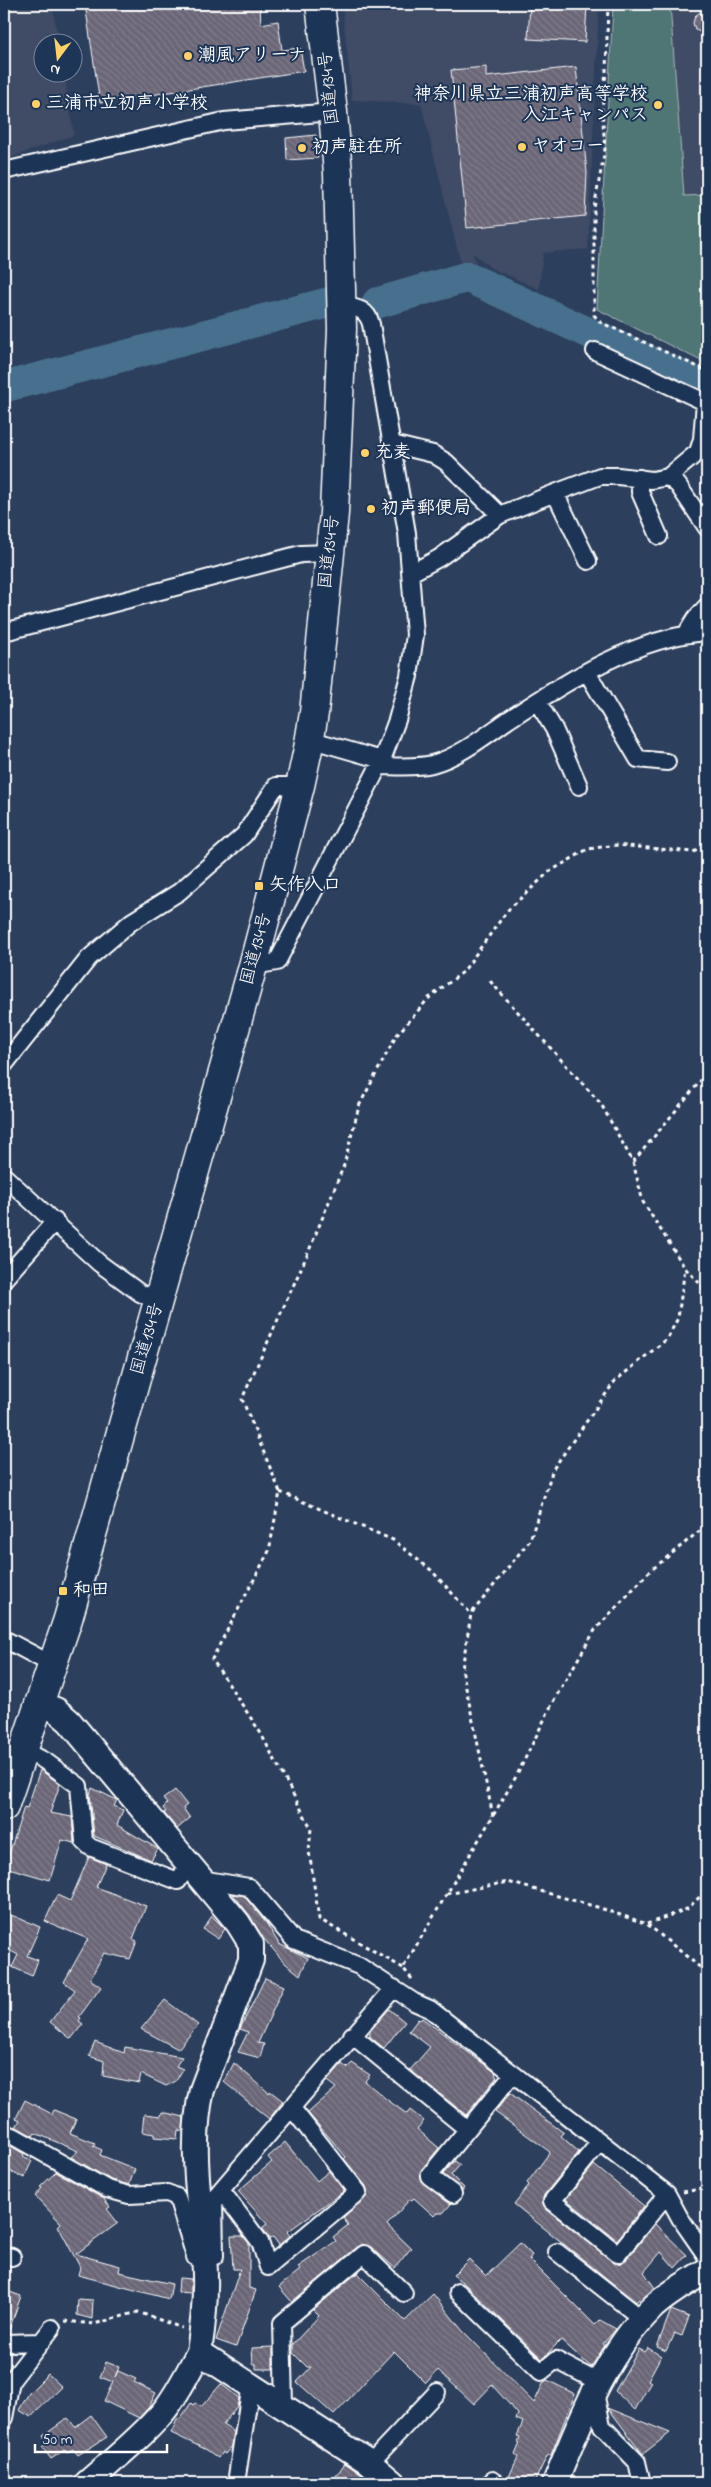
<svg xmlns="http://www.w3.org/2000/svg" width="711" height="2487" viewBox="0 0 711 2487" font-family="'Indie Flower','Klee One',sans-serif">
<defs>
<pattern id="building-back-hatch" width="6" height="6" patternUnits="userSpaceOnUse" patternTransform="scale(1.25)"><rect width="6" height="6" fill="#6a6677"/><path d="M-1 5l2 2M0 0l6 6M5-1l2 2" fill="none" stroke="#807d8b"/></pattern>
</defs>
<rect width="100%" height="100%" fill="#2c3f5d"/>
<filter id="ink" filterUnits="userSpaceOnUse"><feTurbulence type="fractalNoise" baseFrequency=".02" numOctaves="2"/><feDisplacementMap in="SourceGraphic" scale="10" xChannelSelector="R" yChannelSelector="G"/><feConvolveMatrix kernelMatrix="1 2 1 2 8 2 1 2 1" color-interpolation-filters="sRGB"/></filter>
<g filter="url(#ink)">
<!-- built -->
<path fill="#3f4b65" d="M4 4H52L59 42H42V72L64 73 74 135 4 160Z
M342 4H599L588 249 543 253 539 289 491 268 473 253 476 265 462 268 421 104 352 100Z
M613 4H707V364L597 309Z"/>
<!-- park -->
<path fill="#507474" stroke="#a8baba" d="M641 4H670L684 196 707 195V364L597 309 613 6Z"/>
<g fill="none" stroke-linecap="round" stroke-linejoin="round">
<!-- river -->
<path stroke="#46708e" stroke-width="31" d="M377 303 467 277 707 387
M4 387 327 303"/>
</g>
<!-- building -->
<path fill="url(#building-back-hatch)" stroke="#fff" d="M85 4H260L261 24 278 21 282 50 300 48 304 71 100 103Z
M530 4H587L585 42 528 39Z
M707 7V37L695 29 693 23 695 16Z
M486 67V77L576 67 587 173 585 216 467 228 451 70Z
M316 135 318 158 287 160 286 138Z
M40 1770 60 1784 50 1813 72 1817 74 1843 62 1840 50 1880 5 1867 24 1807 27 1808Z
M92 1788 117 1800 114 1806 123 1810 117 1825 158 1849 151 1860 94 1836 90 1794Z
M175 1790 187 1805 183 1808 190 1818 177 1829 164 1813 166 1812 163 1808 167 1804 163 1799Z
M89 1857 106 1864 96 1887 146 1906 133 1939 137 1941 130 1959 104 1953 90 1979 101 1987 79 2017 81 2018 79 2021 83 2024 71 2039 50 2022 75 1990 64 1982 88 1939 45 1921 57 1895 70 1901Z
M233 1894 244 1896 267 1924 279 1944 308 1958 300 1975 285 1963 263 1938 250 1916Z
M4 1912 40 1927 27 1956 38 1960 32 1976 12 1967 18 1955 4 1947Z
M212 1916 225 1929 218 1939 203 1929Z
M265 1978 284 1986 258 2043 264 2044 260 2058 238 2052 248 2032 240 2029Z
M165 2000 198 2025 178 2049 141 2029Z
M389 2009 405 2022 384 2048 370 2037V2031Z
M422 2018 496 2073 495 2075 497 2077 466 2115 410 2070 430 2047 409 2031 418 2019 420 2020Z
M95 2042 124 2053 125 2047 182 2057 176 2066 183 2069 176 2081 166 2086 141 2074 139 2083 103 2076 104 2061 89 2056Z
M234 2063 269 2093 270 2091 283 2101 269 2119 224 2082Z
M352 2063 370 2075 365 2081 386 2099 407 2114 410 2110 424 2121 417 2129 439 2148 421 2170 420 2179 451 2204 443 2213H437L434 2216 414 2198 412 2200 410 2199 387 2225 411 2248 395 2268 371 2247 361 2244 292 2302 279 2287 300 2270 298 2267 336 2241 333 2237 348 2225 343 2218 367 2195 366 2186 344 2159 346 2157 308 2113 336 2088 327 2081 342 2064 347 2068Z
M510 2093 564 2133 561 2136 579 2152 544 2195 543 2204 546 2209 616 2264 626 2260 655 2224 687 2255 675 2268 661 2252 644 2272 655 2288 640 2301 639 2299 636 2302 514 2204 529 2185 527 2183 550 2152 495 2112Z
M25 2100 52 2114 54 2110 76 2119 70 2133 95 2143 93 2146 102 2150 100 2155 135 2169 129 2185 111 2180 71 2157 78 2151 35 2133 33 2136 16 2127 20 2120 16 2118Z
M162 2112 184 2117 183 2131 178 2130 177 2139 154 2137V2134L142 2132 144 2114 161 2116Z
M285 2142 317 2181 329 2171 344 2191 287 2232 290 2236 279 2245 273 2237 270 2239 262 2228 267 2224 238 2191 272 2162 268 2157Z
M7 2144 24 2154 23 2156 32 2161 24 2178 4 2168V2150Z
M455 2161 460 2165 451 2175 464 2188 462 2191 443 2174Z
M594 2165 644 2206 617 2240 566 2199Z
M56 2172 104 2199 110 2207 107 2209 118 2223 76 2254 120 2266 119 2272 172 2284 169 2299 78 2275 80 2267 58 2226 61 2223 35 2196 42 2188 40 2187Z
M231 2236H243L249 2243V2288L256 2290 236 2347 216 2340 240 2269H233Z
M520 2243 532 2255 529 2259 595 2325 600 2320 616 2329 603 2344 605 2346 591 2367 561 2340 542 2359 466 2285 453 2275 469 2259 486 2276Z
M357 2273 405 2321 433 2294 462 2330 534 2403 544 2382 547 2380 575 2394 551 2455 547 2456 534 2483H506L518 2457 515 2455 520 2443 518 2442 520 2437 517 2436 523 2422 516 2419 518 2414 492 2385 474 2404 438 2370 426 2383 394 2351 334 2415 297 2382 311 2367H307L293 2353V2344L319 2316 313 2310Z
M179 2278 191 2279V2293L178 2292Z
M4 2290 21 2296 8 2333H4Z
M78 2299 93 2300 92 2319 77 2315Z
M671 2310 689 2317 682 2336 674 2333 666 2351 657 2347Z
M273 2347V2369H256V2364H253L252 2348Z
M648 2348 661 2356 648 2380 651 2382 635 2410 615 2391 639 2349 645 2352Z
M106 2362 119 2367 115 2377 118 2371 136 2379 134 2382 156 2393 149 2407 139 2418 104 2401 113 2382 100 2377Z
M48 2374 62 2387 31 2417 19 2410 29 2393Z
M221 2384 239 2398 237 2406 223 2425 234 2432 232 2446 225 2454 222 2452 218 2458 207 2450 171 2433 178 2418 180 2419 191 2403 193 2405 195 2403 201 2407Z
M608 2408 670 2433 643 2454Z
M91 2415 107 2437 78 2455 73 2449 67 2453 65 2450 51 2459 42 2447 47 2443 43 2436 68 2418 75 2427Z
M345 2463 362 2475 356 2483H331Z"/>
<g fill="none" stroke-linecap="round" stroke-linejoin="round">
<!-- street casing -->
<g stroke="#fff" stroke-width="20">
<path id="street" d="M4 171 224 121 333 112
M595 351 707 403
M392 444 433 454 446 462 500 515
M668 477 678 485 707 528
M640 478V492L659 536
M555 493 588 561
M411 573 439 558 500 515 555 493 600 476H618L652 480 668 477 698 452 702 439 705 402
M4 632 301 554 329 553
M686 634 696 618 707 606
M587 672 638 759 667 762
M537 701 554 729 579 786
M309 739 382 760
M379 766C395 766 416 768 432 764 459 757 485 736 508 720 567 681 635 637 707 632
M253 966 277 962 382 760 397 720 409 676 415 635 407 533 371 324C367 309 357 308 342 305
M4 1065 89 958 131 922 179 892 244 835 276 786H300
M4 1176 99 1263 140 1293 159 1302
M4 1279 55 1221
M4 1639 53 1665
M24 1750 45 1761 79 1786 84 1841 90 1847 178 1881 189 1864
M201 1879 249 1887 294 1940 359 1966 414 2002 430 2009 667 2194 680 2218 707 2257
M352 2035 467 2129
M4 2133 13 2136 107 2189 129 2195 167 2193 177 2197 195 2257 215 2256 214 2198 394 1988
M599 2143 552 2201 618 2254 667 2194
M221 2190 260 2242 268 2267 358 2192 291 2107
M453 2194 429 2176 512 2075
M557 2252 642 2319
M4 2255 12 2257
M458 2292 541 2372 556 2360 598 2382
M4 2343 40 2342
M594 2388 602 2426 637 2462 642 2483
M284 2405 282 2323 364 2254 404 2293
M4 2418 11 2381 52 2328
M370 2463 437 2392
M236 2483 251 2384
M490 2483 493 2480"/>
</g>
<!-- secondary casing -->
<g stroke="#fff" stroke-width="28">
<path id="secondary" d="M40 1704 56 1710 69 1721 238 1923 251 1944V1960L202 2090C189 2145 200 2201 204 2257 207 2288 204 2320 199 2352
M87 2483C113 2460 141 2438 163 2412 178 2394 188 2372 199 2352L367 2461 393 2483
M555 2483C580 2422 603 2358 651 2309 666 2294 689 2282 707 2270"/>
</g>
<!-- highway casing -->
<g stroke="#fff" stroke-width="31">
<path id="highway" d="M4 1807 68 1619 253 966 300 786 308 749 314 713 334 513 342 329 338 173 333 112 320 4"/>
</g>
<!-- path -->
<path stroke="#fff" stroke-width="3" stroke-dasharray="4 4" stroke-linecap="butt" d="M608 4 606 72 602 108 605 149 594 208V315L600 322 707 371
M490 981 601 1104 633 1162 643 1202 685 1268 707 1291
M633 1162 707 1073
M280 1492 393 1540 431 1570 471 1614
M493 1816 462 1669 471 1614 530 1540 553 1469 615 1381 667 1339 678 1318 685 1268
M447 1894 508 1882 597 1907 647 1924 707 1973
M647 1924 687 1909 707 1890
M403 1968 319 1919 309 1851 311 1828 260 1732 212 1659 269 1551 280 1492 242 1399 308 1253 344 1165 359 1106 396 1036 429 998 463 972 507 911 549 872 588 849 616 845 693 852 707 846
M412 1979 403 1968 517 1775 554 1700 595 1630 650 1571 707 1525
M683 2192 695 2190 707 2185
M65 2321 94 2324 138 2312 182 2328"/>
<!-- street -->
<use href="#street" stroke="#1d3557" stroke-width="16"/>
<!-- secondary -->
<use href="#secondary" stroke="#1d3557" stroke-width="24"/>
<!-- highway -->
<use href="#highway" stroke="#1d3557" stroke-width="28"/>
</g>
</g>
<!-- markers -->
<g fill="#ffd166" stroke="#1d3557" stroke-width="2">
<circle cx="188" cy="56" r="5"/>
<circle cx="36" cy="104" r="5"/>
<circle cx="658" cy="105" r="5"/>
<circle cx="522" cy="147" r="5"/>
<circle cx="302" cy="148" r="5"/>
<circle cx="365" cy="453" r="5"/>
<circle cx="371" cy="509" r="5"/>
<rect x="254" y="881" width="10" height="10" rx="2.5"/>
<rect x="58" y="1586" width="10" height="10" rx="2.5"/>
</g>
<g text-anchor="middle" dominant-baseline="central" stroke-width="4" stroke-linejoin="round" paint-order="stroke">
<!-- poi labels -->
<g font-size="18" font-weight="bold" fill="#fff" stroke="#1d3557" text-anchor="start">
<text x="198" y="56">潮風アリーナ</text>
<text x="648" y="95" text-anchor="end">神奈川県立三浦初声高等学校<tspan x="648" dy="21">入江キャンパス</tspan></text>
<text x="46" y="104">三浦市立初声小学校</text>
<text x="532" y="147">ヤオコー</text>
<text x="312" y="148">初声駐在所</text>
<text x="375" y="453">充麦</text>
<text x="381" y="509">初声郵便局</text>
<text x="269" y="886">矢作入口</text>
<text x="73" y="1591">和田</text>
</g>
<!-- street labels -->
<g font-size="18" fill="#fff" stroke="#1d3557">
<text transform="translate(330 88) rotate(-96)">国道134号</text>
<text transform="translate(330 552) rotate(-84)">国道134号</text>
<text transform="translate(257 949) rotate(-75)">国道134号</text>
<text transform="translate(148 1339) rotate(-74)">国道134号</text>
</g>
</g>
<!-- margin -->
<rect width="711" height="2487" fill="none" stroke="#1d3557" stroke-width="20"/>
<rect x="10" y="10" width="691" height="2467" fill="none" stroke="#fff" stroke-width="2" filter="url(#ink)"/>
<!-- north arrow -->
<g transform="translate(58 58) rotate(195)"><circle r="24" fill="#1d3557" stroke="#77869a"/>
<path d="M0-4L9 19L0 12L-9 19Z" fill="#ffd166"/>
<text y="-8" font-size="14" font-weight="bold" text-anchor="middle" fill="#ffffff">N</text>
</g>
<!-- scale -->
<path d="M35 2444v8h132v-8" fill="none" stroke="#ffffff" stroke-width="2.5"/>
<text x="42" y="2444" font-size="15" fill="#ffffff" stroke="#1d3557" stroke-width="4" paint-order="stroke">50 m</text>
</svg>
